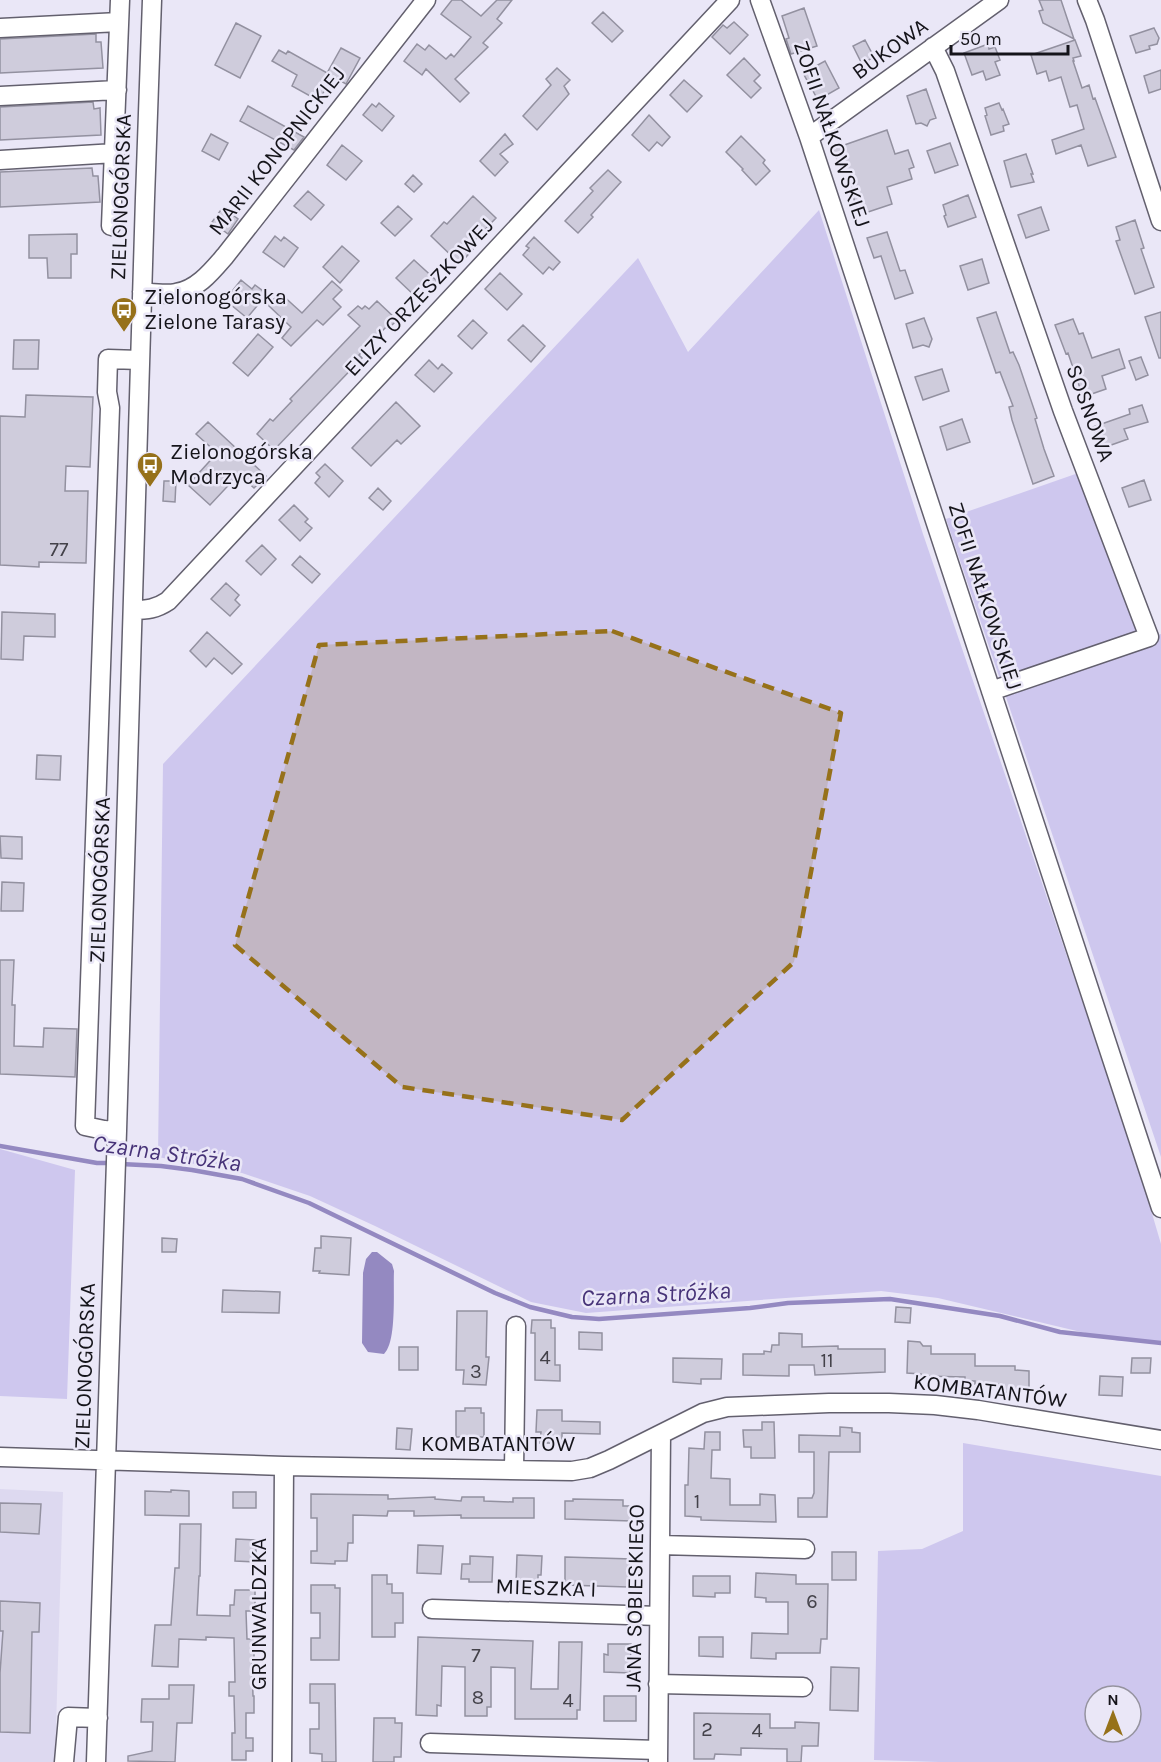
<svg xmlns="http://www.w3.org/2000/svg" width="1161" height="1762" viewBox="0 0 1161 1762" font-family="Karla,sans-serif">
<rect width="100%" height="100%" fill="#eae7f7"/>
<!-- built -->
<path fill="#ddd9f0" d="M0 1489 63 1492 55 1762H0Z"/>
<!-- green -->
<path fill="#cec7ee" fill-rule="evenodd" d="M819 210 923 534 1135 1156 1161 1244V1341H1119L938 1298 881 1291 586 1313 531 1302 375 1226 310 1196 242 1173 158 1157 163 764 638 258 688 352Z
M1084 471 1150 637 1161 634V1157L946 519Z
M0 1149 75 1170 67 1399 0 1396Z
M963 1443 1161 1476V1762H939L874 1760 878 1551 922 1549 963 1531ZM1095 1696H1131V1732H1095Z"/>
<!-- water -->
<path fill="#9489c1" d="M372 1252H377L392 1264 394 1271C393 1290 397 1342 384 1354L368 1352 362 1343 363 1273 366 1259Z"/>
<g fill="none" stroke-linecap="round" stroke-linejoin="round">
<!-- stream -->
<path stroke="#9489c1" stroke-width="4.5" d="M0 1146 97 1163H113
M121 1164 161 1166 192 1170 242 1179 309 1203 495 1293 530 1307 572 1317 599 1319 750 1308 788 1303 890 1299 1000 1316 1060 1332 1161 1343"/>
</g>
<!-- building -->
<path fill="#cfccdc" stroke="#9391a0" stroke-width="1.5" d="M452 0H461L481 16 497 0H512L497 19 502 23 483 43 488 47 455 79 469 93 460 102 426 69 422 75 404 61 417 44 425 50 429 45 446 59 451 54 454 57 471 37 441 14Z
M1039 0H1061L1074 39 1043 23 1039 11 1043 10Z
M804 8 817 46 791 54 786 39 789 38 782 16Z
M603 12 623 31 612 42 592 23Z
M734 22 748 35 730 54 712 37 723 25 727 28Z
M236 23 261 36 240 78 215 65Z
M1154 28 1159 38 1157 44 1149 46 1150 49 1136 53 1130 36Z
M96 34V42H101L103 68 0 73V39Z
M865 40 874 57 862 64 853 46Z
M1075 40 1081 56 1073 58 1074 61H1073L1082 88 1089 85 1093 99 1095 98 1116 157 1088 166 1081 145 1056 154 1052 140 1084 129 1077 105 1070 107 1061 77 1049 81 1046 71 1037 74 1031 55Z
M988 44 989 49 995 47 1000 60 995 62 1000 75 986 80 983 71 972 75 964 53Z
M341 48 360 58 346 84 332 76 319 101 292 86 297 75 272 61 279 50 286 54 288 51 327 73Z
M744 58 760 75 754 81 761 88 751 98 727 75Z
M825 61 839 88 818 100 803 73Z
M557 68 570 80 564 86 569 94 537 130 523 116 551 85 546 79Z
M1161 70V89L1149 93 1144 76Z
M684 80 702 96 687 112 670 95Z
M926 89 936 118 930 120 927 126 921 123 916 124 907 96Z
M93 102 94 109 100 108 101 135 0 140V107Z
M379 103 394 116 382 131 363 115 372 104 376 107Z
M999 103 1002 110 1003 109 1009 124 1003 126 1004 131 991 135 985 116 987 115 985 108Z
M248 106 304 137 294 150 240 121Z
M649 115 670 137 662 146 657 142 649 151 632 135Z
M887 130 895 154 908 150 914 167 909 169 912 179 887 187 892 204 859 215 851 190 853 189 843 161 838 162 833 149Z
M211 134 228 143 219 160 202 151Z
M505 134 513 144 500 154 508 162 495 176 480 161Z
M741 136 765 160 763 163 770 171 756 185 742 170 743 169 726 152Z
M950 143 958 165 935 173 927 151Z
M342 145 362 161 346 180 327 165Z
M1026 154 1033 174H1031L1034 182 1011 187 1004 161Z
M92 168 93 176H98L100 202 0 207V172Z
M608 170 621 182 591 215 593 217 578 233 565 221 593 191 590 188Z
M413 175 422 184 414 192 405 184Z
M308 191 324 205 311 220 294 206Z
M968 195 976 217 948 227 944 216 946 215 943 205Z
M473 196 496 218 469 246 473 249 460 264 431 236 444 222 447 224Z
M398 206 412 219 395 236 381 223Z
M223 207 238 219 228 234 212 222Z
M1041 207 1049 230 1026 238 1018 215Z
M1135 220 1144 248 1141 249 1154 287 1135 294 1116 241 1120 240 1116 227Z
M887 232 900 271 905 270 913 293 895 299 881 256 874 258 867 238Z
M77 234V254H71V278H48L47 258H29V235Z
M275 236 281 241 284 237 298 248 284 267 263 252Z
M534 237 560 262 553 270 549 267 543 274 523 255 529 248 526 246Z
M342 246 359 261 340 283 323 267Z
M982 259 989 283 968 290 960 266Z
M414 260 437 281 428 291 425 288 417 298 396 278Z
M500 273 522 294 507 310 485 289Z
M241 280 252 289 255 285 267 294 247 318 225 300Z
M332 281 342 290 333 299 341 307 323 325 317 320 291 346 282 338 291 327 268 305 280 293 302 313Z
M377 301 397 320 388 329 386 327 359 355 362 358 274 450 257 434 270 419 273 421 292 401 290 399 360 326 348 315 358 306 362 309 365 306 369 309Z
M996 312 1010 353 1013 352 1019 365 1037 418 1035 419 1044 449 1054 476 1033 484 1012 420 1009 407 1013 406 1000 372 996 373 977 318Z
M1161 312V358H1159L1145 317Z
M924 318 932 339 929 347 923 345 913 348 906 324Z
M1073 319 1079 334 1083 333 1092 358 1119 349 1125 368 1102 376 1106 389 1083 397 1068 353 1066 354 1055 325Z
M473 320 487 333 472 349 458 336Z
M523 325 545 346 531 362 508 340Z
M258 334 273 347 248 376 233 363Z
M14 340H39L38 369H13Z
M1141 357 1148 375 1136 380 1129 361Z
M429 360 438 369 442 364 452 373 434 392 415 375Z
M942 369 949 391 923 400 915 377Z
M26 395 93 397 90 467 66 466 65 491H88L86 563 39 562V567L0 565V416L25 417Z
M396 402 420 426 401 444 397 440 371 466 352 448Z
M1142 405 1148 422 1124 429 1128 439 1100 449 1093 427 1130 414 1129 409Z
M962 419 970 442 947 450 940 427Z
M208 422 266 476 254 488 239 474 210 505 188 485 217 453 196 434Z
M325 464 343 481 329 497 315 483 320 477 316 473Z
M1144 480 1151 500 1129 507 1122 488Z
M164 481H176L175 502 163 501Z
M378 488 391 501 383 510 369 498Z
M294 505 308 519 305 522 312 528 300 541 279 520Z
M262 545 276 559 261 575 246 561Z
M300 556 320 574 312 583 292 565Z
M226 583 239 595 235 600 240 605 230 616 211 599Z
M2 612 55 614V637L24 636 23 660 1 659Z
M207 632 242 664 232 674 214 658 206 667 190 651Z
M37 755 61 756 60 780 36 779Z
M0 836 22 837V859L1 858Z
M2 882 24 883 23 911H1Z
M0 960H14L12 1005H15L14 1046 43 1047 44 1028 77 1029 75 1077 0 1074Z
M321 1236 351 1238 349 1275 319 1273 320 1271H313L315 1248H321Z
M162 1238 177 1239 176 1252H162Z
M223 1290 280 1292 279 1313 222 1312Z
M896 1307 911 1308 910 1323 895 1322Z
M457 1311H487L486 1357H489L486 1385 463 1384 464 1370H456Z
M532 1320H551V1328H555V1365H560V1381L535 1380V1333H531Z
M579 1332 602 1333V1350L579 1349Z
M779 1333 802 1334V1347L838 1346V1349H885V1372L815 1375 814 1365H789V1376L743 1375V1354H764V1351L771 1352 772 1345H779Z
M908 1341 920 1342 923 1346H931V1354H975V1366H1015V1370L1029 1371V1391H1017L1016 1393 1002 1392 1003 1384H975V1381H965V1377L921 1376V1374L907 1373Z
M399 1347H418V1370H399Z
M673 1358 722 1359 721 1379H701V1384L673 1382Z
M1132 1358H1151L1150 1373H1131Z
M1100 1376 1123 1377 1122 1396 1099 1395Z
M465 1408H481V1413H484V1437H456V1411H465Z
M537 1410H562V1421L600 1422V1434L562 1433V1443H540L541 1432H536Z
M762 1422H774L775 1458H751V1447H744L743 1430H762Z
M840 1427 852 1428V1432L860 1433V1452H829L827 1517H798V1498H812L814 1493V1452H799V1435L840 1436Z
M397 1428 412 1429 410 1450 396 1449Z
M705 1432H720V1450H712L711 1478 730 1479V1505H760V1494L775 1495 776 1522 701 1520V1517L685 1516V1485H688L689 1448 704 1449Z
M171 1490 189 1491V1516L145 1515V1491L171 1492Z
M233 1492H256V1508H233Z
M311 1494 388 1495V1499L435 1497V1499L461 1501 462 1497H484V1501L513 1502V1498H534V1518H461V1515L414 1516V1511H388L387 1516 353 1515V1543H348L347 1561H335V1564L311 1563V1551H317V1518H311Z
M573 1499 623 1500V1506H632V1521L565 1519V1501H573Z
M0 1503 41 1504 39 1534 0 1532Z
M180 1524H201L200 1576H199L197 1615 230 1616V1605H234L235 1590H255V1611H246L247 1639H254V1661H252L253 1696H254V1713H246V1738H253V1751H246V1760H232V1733H235L234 1696H229V1682H235L234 1638 206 1637V1640L179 1639 178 1667 152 1666 155 1625H171L175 1568H179Z
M236 1539 256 1540V1562L235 1561Z
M418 1545 443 1546 441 1574 417 1573Z
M832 1552H856V1580H832Z
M517 1555 542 1556 541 1575H538V1584H516Z
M470 1556 493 1557 492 1582H469V1579H461L462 1564H470Z
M565 1557 632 1559 631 1585H628V1587L565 1585Z
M756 1573 796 1575V1584H828L827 1639H821L820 1653H776V1659L751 1658 752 1633 788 1634V1602H766V1598L755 1597Z
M372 1575H387V1584H392V1593H403V1623H395V1637H372Z
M693 1576H730V1593H715V1597L693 1596Z
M311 1585H335V1588H340L339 1660H311V1638H320V1613H311Z
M0 1601 40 1603 39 1632H32L30 1733 0 1732V1673L3 1631H0Z
M418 1637 533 1641 531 1689H558L559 1642H582L580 1710H577V1719H515V1668L491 1667V1707H487V1716H465V1667L442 1666 441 1706 437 1705V1716L416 1715Z
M699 1637H723V1657L699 1656Z
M608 1644H631L630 1673 604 1672V1654L608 1655Z
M831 1667 859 1668 858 1711 830 1710Z
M310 1684H335L336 1762H322V1754L310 1753V1729H319V1703H310Z
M169 1685H194L192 1723H177L175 1762 128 1761V1756L152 1751 153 1722H141L142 1699H169Z
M604 1696H636V1721H604Z
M694 1713 770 1714V1728H795V1722L819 1723 818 1746H802L801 1762H787V1749L741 1748V1755L715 1754 714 1759H694Z
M374 1718H395V1723H402L401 1757H394V1762H373Z"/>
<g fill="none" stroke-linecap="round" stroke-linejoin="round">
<!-- minor casing -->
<g stroke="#63606e" stroke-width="21">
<path id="minor" d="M760 0 809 137 1161 1208
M1087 0 1095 20 1161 221
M0 28 119 22
M933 47 945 71 1063 411 1149 637 991 691
M0 96 117 90
M809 137 999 0
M0 160 115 153
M111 226 120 0
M142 292C153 293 166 295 176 293 197 290 212 271 225 256L426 0
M133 610C147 610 156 609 168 601L730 0
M117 1131 104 1130 85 1126 110 408 107 392 108 359 140 360
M0 1457 284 1466 572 1471 590 1468 609 1460 703 1413 727 1407 829 1403H889L935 1405 978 1410 1161 1440
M514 1470 516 1326
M660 1545 805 1549
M432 1609 659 1616
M658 1684 803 1687
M430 1743 658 1750
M64 1762 68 1717 98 1718
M96 1762 117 1131 145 198 152 0
M282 1762 284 1466
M658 1762 661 1434"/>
</g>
<!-- minor -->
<use href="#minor" stroke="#fff" stroke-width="18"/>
</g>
<!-- marked area -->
<path fill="#96711a" fill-opacity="0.2" stroke="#96711a" stroke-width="4.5" stroke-dasharray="12 8" stroke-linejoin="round" d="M612 631 841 713 794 962 622 1120 402 1087 235 945 319 645Z"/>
<!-- icons -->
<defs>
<g id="bus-pin" transform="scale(1.35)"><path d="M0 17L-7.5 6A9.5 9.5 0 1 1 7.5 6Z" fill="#96711a" stroke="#eae7f7"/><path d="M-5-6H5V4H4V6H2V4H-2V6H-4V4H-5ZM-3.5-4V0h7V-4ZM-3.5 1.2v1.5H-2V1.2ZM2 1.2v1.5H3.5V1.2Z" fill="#fff"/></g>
</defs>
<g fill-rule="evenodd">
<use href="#bus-pin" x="124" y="310"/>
<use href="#bus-pin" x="150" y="465"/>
</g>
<g text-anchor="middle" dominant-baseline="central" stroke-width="5" stroke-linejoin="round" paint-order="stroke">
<!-- number labels -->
<g font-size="20" fill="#44424a">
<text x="59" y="549">77</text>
<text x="545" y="1357">4</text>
<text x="827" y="1360">11</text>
<text x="476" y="1371">3</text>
<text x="697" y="1501">1</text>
<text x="812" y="1601">6</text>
<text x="476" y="1655">7</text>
<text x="478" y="1697">8</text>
<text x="568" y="1700">4</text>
<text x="707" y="1729">2</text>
<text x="757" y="1730">4</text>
</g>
<!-- street labels -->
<g font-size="22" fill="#15141a" stroke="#eae7f7">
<text transform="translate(890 49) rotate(-36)">BUKOWA</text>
<text transform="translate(832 134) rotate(71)">ZOFII NAŁKOWSKIEJ</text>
<text transform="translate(277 151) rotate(-52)">MARII KONOPNICKIEJ</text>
<text transform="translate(121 197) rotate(-88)">ZIELONOGÓRSKA</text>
<text transform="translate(419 297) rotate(-47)">ELIZY ORZESZKOWEJ</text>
<text transform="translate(1090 413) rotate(70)">SOSNOWA</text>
<text transform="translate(985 596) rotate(72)">ZOFII NAŁKOWSKIEJ</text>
<text transform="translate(100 880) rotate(-88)">ZIELONOGÓRSKA</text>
<text transform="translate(85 1366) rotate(-88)">ZIELONOGÓRSKA</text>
<text transform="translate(990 1391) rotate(7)">KOMBATANTÓW</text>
<text x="498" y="1444">KOMBATANTÓW</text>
<text transform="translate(546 1588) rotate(2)">MIESZKA I</text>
<text transform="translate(635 1598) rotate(-89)">JANA SOBIESKIEGO</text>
<text transform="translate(259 1614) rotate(-90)">GRUNWALDZKA</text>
</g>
<!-- poi labels -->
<g font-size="22" fill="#15141a" stroke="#eae7f7" text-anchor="start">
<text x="144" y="297">Zielonogórska<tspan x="144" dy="25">Zielone Tarasy</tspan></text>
<text x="170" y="452">Zielonogórska<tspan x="170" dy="25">Modrzyca</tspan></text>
</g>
<!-- water labels -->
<g font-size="24" font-style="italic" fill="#473378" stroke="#eae7f7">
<text transform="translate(167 1153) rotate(8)">Czarna Stróżka</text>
<text transform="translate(656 1294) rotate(-3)">Czarna Stróżka</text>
</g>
</g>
<!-- north arrow -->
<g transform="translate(1113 1714)"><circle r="28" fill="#eae7f7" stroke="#95939f" stroke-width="1.5"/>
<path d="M0-4.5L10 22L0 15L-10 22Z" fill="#96711a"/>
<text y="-9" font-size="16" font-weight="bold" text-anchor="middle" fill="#15141a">N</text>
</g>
<!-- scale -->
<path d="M951 45v9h117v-9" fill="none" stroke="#15141a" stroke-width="3"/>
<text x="960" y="45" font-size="18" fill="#15141a" stroke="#eae7f7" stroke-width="4.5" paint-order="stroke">50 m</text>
</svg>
